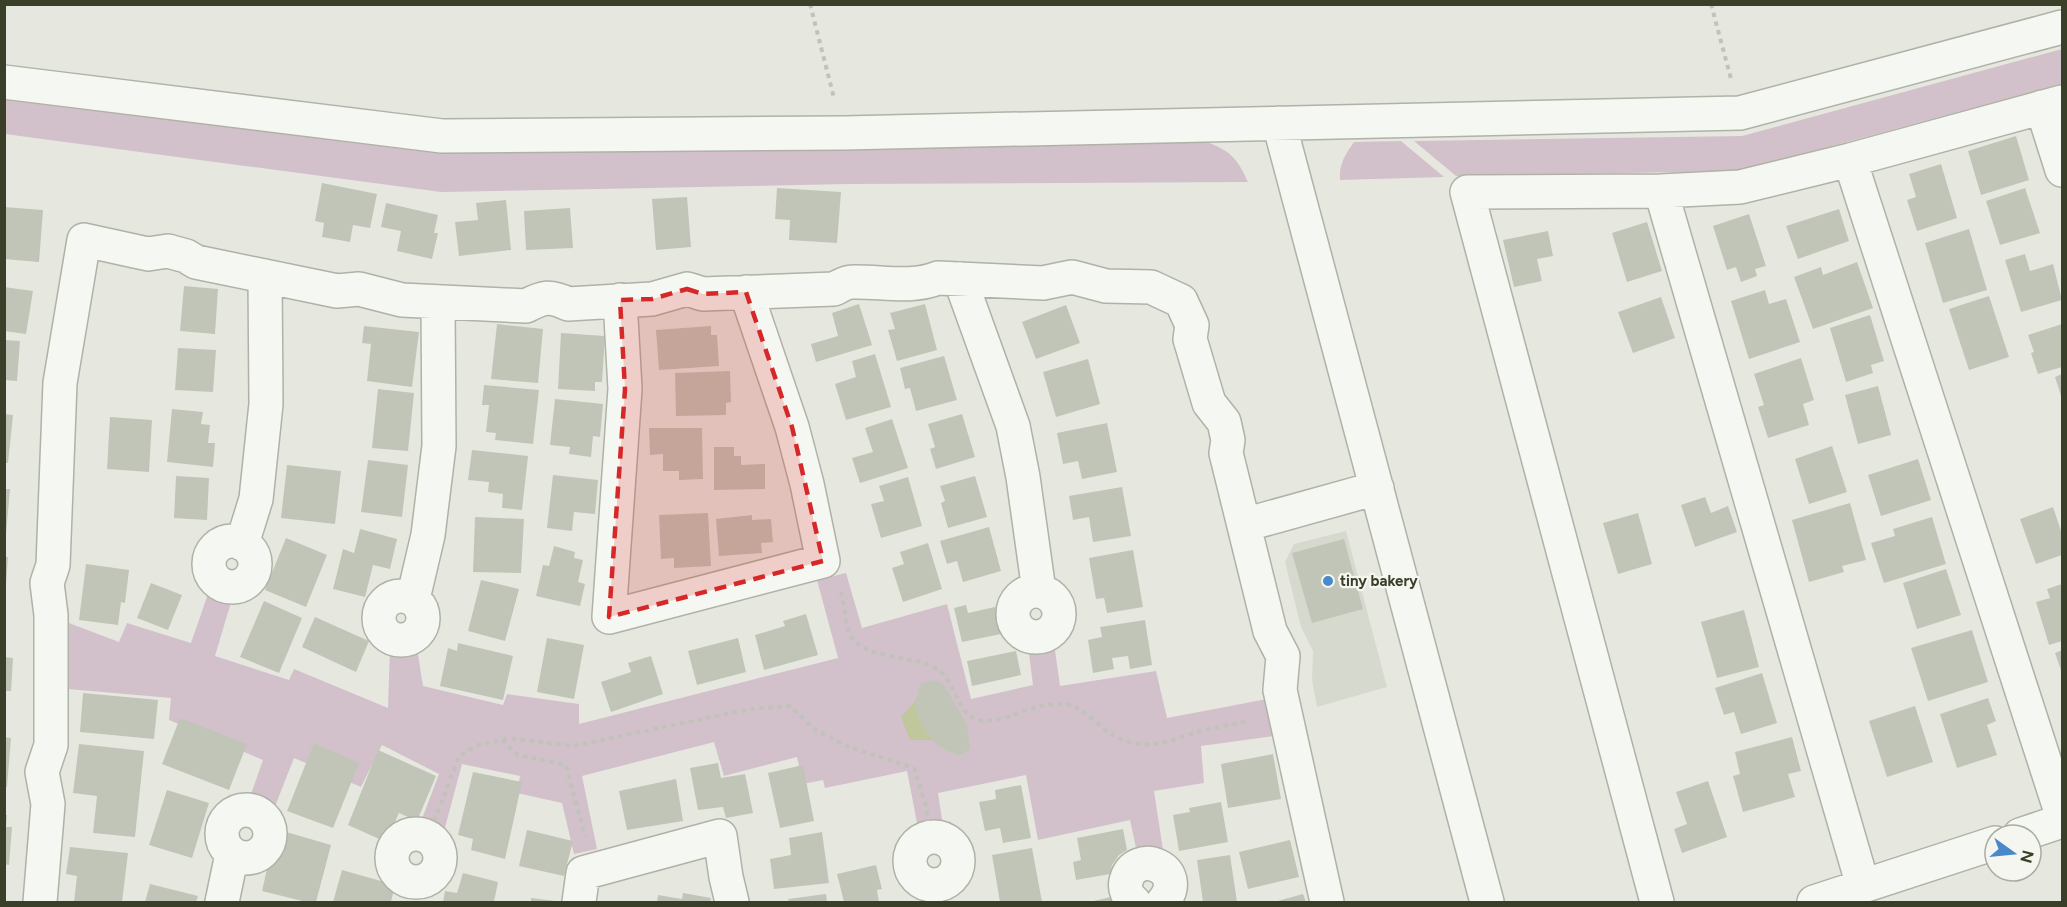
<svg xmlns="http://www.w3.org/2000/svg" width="2067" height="907" viewBox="0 0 2067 907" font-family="Figtree,sans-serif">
<rect width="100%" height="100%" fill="#e6e8e0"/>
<!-- built -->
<path fill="#d6dace" d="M1346 531 1387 687 1317 707 1312 680 1313 651 1301 627 1285 562 1294 544Z"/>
<!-- green -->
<path fill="#d2c1cb" d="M2062 49V84L1739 171 1456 176 1414 141 1742 136Z
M5 97 428 149 467 152 1204 141C1229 150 1237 157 1248 182L849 184 441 192 5 134Z
M1401 141 1444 177 1340 180C1339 164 1345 155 1354 142Z
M846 573 862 628 947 604 971 699 1033 685 1028 646H1045L1054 643 1060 686 1156 671 1167 718 1267 699 1274 736 1201 746 1204 783 1154 791 1163 850 1150 847 1136 848 1130 820 1038 840 1026 775 938 793 943 826 931 825 918 828 907 771 825 788 823 780 803 784 797 757 724 776 714 742 582 776 597 849 574 854 562 803 517 793 520 776 462 764 443 835 436 830 420 824 439 774 382 745 361 787 294 758 274 809 266 803 250 797 263 760 169 720 171 698 68 689 69 623 119 642 127 623 191 643 209 591 232 599 215 656 289 680 294 669 388 708 390 648 399 651 417 648 423 686 503 705 507 694 579 704V724L838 658 817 580Z"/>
<!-- water -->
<path fill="#c0c79c" d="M916 700C917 716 922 729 934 740H910L901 717Z"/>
<!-- building -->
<path fill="#c1c5b7" d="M2016 136 2029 180 1981 195 1968 151Z
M1941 164 1957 218 1917 231 1907 200 1916 197 1909 174Z
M322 183 377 194 370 228 353 225 350 242 322 237 324 223 315 221Z
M777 188 841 192 837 243 789 240 790 220 775 219Z
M2025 188 2040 233 2000 245 1986 201Z
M687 197 691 247 656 250 652 199Z
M506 200 511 250 459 256 455 222 478 220 476 203Z
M386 203 438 215 434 233H438L432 259 397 251 401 231 381 227Z
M4 207 43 210 39 262 4 259Z
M570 208 573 248 526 250 524 211Z
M1839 209 1849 241 1798 259 1786 226Z
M1749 214 1766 266 1755 269 1757 276 1741 282 1736 267 1727 270 1713 226Z
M1647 222 1662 271 1627 282 1612 233Z
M1969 229 1987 290 1943 303 1925 243Z
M1548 231 1553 256 1537 259 1542 281 1514 287 1503 240Z
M2025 254 2030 271 2053 264 2062 300 2021 312 2005 260Z
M1857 262 1873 308 1813 329 1794 277 1821 267 1823 275Z
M184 286 218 289 215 334 180 331Z
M4 287 33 291 26 334 4 331Z
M1765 290 1769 304 1786 299 1800 342 1749 359 1731 301Z
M1989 296 2009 357 1969 370 1949 309Z
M1661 297 1675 338 1633 353 1618 312Z
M859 304 872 345 816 362 811 344 838 336 832 313Z
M925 304 937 350 897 361 888 330 895 329 890 313Z
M1066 305 1080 343 1036 359 1022 322Z
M1870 315 1884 361 1871 365 1873 373 1846 382 1830 328Z
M497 324 543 329 538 383 491 379Z
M2062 324V367L2038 374 2031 353 2034 352 2028 335Z
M364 326 419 332 412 387 367 381 371 344 362 343Z
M711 326V335H717L719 366 659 370 656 330Z
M561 333 605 336 602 382H595V391L558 389Z
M4 340 20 341 17 381 4 380Z
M178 348 216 350 213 392 175 390Z
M875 354 891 407 846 420 835 384 856 377 852 361Z
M944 356 957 400 916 411 910 388 905 389 900 368Z
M1801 358 1814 400 1803 404 1809 425 1768 438 1758 407 1764 405 1754 374Z
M1088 359 1100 404 1056 417 1043 372Z
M730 371 731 402 726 403V415L676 416 675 373Z
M2062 374V399L2055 377Z
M484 385 539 390 533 444 495 440 496 433 486 432 489 405H482Z
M1878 386 1891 435 1858 444 1845 395Z
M378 389 414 393 408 451 372 448Z
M555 399 603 404 600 437 593 436 591 457 569 454 570 447 550 445Z
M172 409 203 412 201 424 210 425 208 443H215L213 467 167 462Z
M4 414 13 415 8 463H4Z
M962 414 975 457 936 469 930 449 935 447 928 424Z
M110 417 152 420 149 472 107 469Z
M892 419 908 468 860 483 852 458 873 452 865 428Z
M1107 423 1117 472 1082 479 1078 461 1063 464 1057 433Z
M649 428H702L703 479 679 480V471H663V454L650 455Z
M1832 446 1847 492 1809 504 1795 459Z
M714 447H734V456H741V465L765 464V489L714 490Z
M472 450 528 456 522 510 502 508 503 494 488 492 489 482 468 480Z
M1918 459 1931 500 1881 516 1868 475Z
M368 460 408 465 402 517 361 512Z
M287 465 341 471 335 524 281 518Z
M553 475 598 480 595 514 574 512 572 531 547 528Z
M176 476 209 478 207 520 174 518Z
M975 476 987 517 948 528 941 503 945 501 940 486Z
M908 477 922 526 881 538 871 504 884 501 879 486Z
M1122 487 1131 536 1093 542 1089 517 1073 520 1069 496Z
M4 489H10L6 535H4Z
M1705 497 1711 513 1728 506 1737 532 1695 547 1681 505Z
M1850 503 1866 560 1842 566 1844 572 1809 582 1792 520Z
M2053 507 2062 534V555L2036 564 2020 519Z
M708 513 711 566 674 568V558L661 559 659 515Z
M1638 513 1652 564 1618 574 1603 523Z
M752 515V520L771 519 773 542 761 543 762 553 719 556 716 519Z
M475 517 524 519 521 573 473 572Z
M1932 517 1946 564 1884 583 1871 543 1895 536 1893 529Z
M989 527 1001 571 963 582 957 561 947 564 940 541Z
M360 529 397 539 390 569 373 565 365 597 333 589 343 549 354 553Z
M286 538 327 555 306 607 265 590Z
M1344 539 1363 609 1312 623 1292 553Z
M928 543 942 589 903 602 892 568 904 564 900 552Z
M554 546 575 552 574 558 583 560 578 582 585 584 580 606 536 596 543 565 549 566Z
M1133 550 1143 607 1107 613 1104 598 1096 599 1089 558Z
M4 557H8L6 584H4Z
M86 564 129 570 125 603 121 602 118 625 79 620Z
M1946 569 1961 615 1917 629 1903 583Z
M481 580 519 589 505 641 468 631Z
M151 583 182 595 168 630 137 618Z
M2062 584V641L2049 645 2036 602 2050 598 2047 589Z
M264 601 302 618 279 673 240 657Z
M966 605 968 613 995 607 1001 634 962 642 954 608Z
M1744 610 1759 667 1717 678 1701 622Z
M806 614 818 655 764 670 755 635 785 626 783 621Z
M315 617 369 641 356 672 302 647Z
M1145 620 1152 665 1130 669 1128 656 1112 658 1114 669 1093 673 1088 640 1102 637 1100 627Z
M1972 630 1988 682 1928 701 1911 648Z
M547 638 584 645 574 699 537 692Z
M738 638 746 672 697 685 688 651Z
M458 643 513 656 503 700 440 686 448 648 457 651Z
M2062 650V673L2055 653Z
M1016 651 1021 675 972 686 967 661Z
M651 656 663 694 611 712 601 682 631 672 628 663Z
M4 657 13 658 11 691H4Z
M1762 673 1777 723 1741 734 1734 712 1724 715 1715 688Z
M932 680 940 682 946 688 967 725 970 749 964 754 957 755 938 746 925 731 916 711V700L920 684Z
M83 693 158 700 154 739 80 732Z
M1988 698 1996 721 1987 725 1997 755 1957 768 1940 714Z
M1915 706 1933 762 1887 777 1869 721Z
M180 718 247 744 229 790 162 764Z
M4 737 11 738 7 787H4Z
M1792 737 1801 771 1788 774 1795 797 1743 812 1733 776 1740 774 1735 752Z
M314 743 359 763 333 828 287 811Z
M79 744 144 751 135 837 93 833 97 796 73 793Z
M378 750 436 776 417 821 399 813 386 842 348 825Z
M1273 754 1281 799 1228 808 1221 764Z
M718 763 721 778 745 774 753 813 726 818 723 807 698 810 690 768Z
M803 765 814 821 780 828 768 773Z
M473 772 522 782 505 859 471 850 473 839 458 835Z
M676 779 683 821 627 830 619 791Z
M1708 781 1727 837 1682 853 1674 829 1687 824 1676 792Z
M1021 785 1031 838 1003 843 1000 828 985 831 979 802 996 799 995 790Z
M167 790 209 803 192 858 149 845Z
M1221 802 1228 842 1179 851 1173 815 1190 812 1189 808Z
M4 815H7L6 827H12L9 865 4 864Z
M276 829 331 845 316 902H306L262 891Z
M1123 829 1127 850 1119 855 1112 865 1110 874 1076 880 1073 862 1081 860 1077 838Z
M527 830 573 841 564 876 519 866Z
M822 832 829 883 774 889 770 859 791 855 789 838Z
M1290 840 1299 877 1248 889 1239 852Z
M70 847 128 853 122 902H74L77 876 66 874Z
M1032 848 1042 902H1000L992 855Z
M1230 855 1237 902H1203L1197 860Z
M876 865 882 889 877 890 879 902H844L837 874Z
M342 870 395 885 391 902H333Z
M463 873 498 882 494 902H443L445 891 457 893Z
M150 884 198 896 196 902H145Z
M683 893 711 898 710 902H657L658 895 682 899Z
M826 894 827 902H789L788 899Z
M1303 894 1306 902H1274Z
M1111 897 1112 902H1089Z
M531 898 555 901V902H531Z"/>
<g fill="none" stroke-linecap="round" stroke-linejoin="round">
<!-- minor casing -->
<g stroke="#afb2a5" stroke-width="36">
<path id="minor" d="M4 82 442 136 844 133 1740 113 2062 27
M2042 107 2062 170
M1279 123 1487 902
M1850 160 2062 815
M1661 191 1863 886
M960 279 1013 426 1023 477 1039 591
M620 300 625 389 609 617 823 561 807 484 792 427 746 292
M1244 525 1377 488
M209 564a23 23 0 1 1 46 0a23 23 0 1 1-46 0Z
M242 544 256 499 266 404 265 276
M1013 614a23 23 0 1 1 46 0a23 23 0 1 1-46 0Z
M379 618a22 22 0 1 1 44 0a22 22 0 1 1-44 0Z
M413 599 428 535 439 446 438 302
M222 834a24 24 0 1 1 48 0a24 24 0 1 1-48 0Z
M392 858a24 24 0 1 1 48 0a24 24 0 1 1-48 0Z
M2020 835 2062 821
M910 861a24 24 0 1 1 48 0a24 24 0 1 1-48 0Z
M40 902 48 804 42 772 51 745V615L47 583 53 565 60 383 84 240 148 254 168 251 186 256 196 262 337 291 359 289 402 300 526 306C543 297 550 295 568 304L652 299 687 289 703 294 834 289C840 286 846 282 852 282 881 281 910 289 938 278L1043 283 1072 277 1106 286 1151 287 1181 301 1192 325 1190 339 1209 403 1224 422 1228 440 1226 453 1270 631 1283 656 1280 690 1327 902
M222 902 232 854
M579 902 583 873 720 836 726 877 732 902
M1134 902C1128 897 1124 889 1126 881 1135 846 1190 869 1163 902
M1657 902 1467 192 1661 191 1740 187 1850 160 2062 102
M1814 902 1995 843"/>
</g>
<!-- path -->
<path stroke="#c0c3ba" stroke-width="4" stroke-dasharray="4.5 4.5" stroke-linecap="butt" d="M810 4 834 98
M1711 4 1731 79
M841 592C844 605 845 619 849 632 861 664 918 651 942 673 956 686 957 712 976 719 1000 727 1031 703 1056 704 1061 704 1069 704 1074 706 1093 716 1105 735 1126 741 1152 750 1177 738 1201 731 1218 727 1234 724 1250 720
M502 740 518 755 566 765 585 837
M428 838 459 756 475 746 510 738 573 746 750 709 790 706 814 729 849 747 914 768 926 806 929 838"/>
<!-- minor -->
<use href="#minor" stroke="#f5f7f2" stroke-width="33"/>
</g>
<!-- marked area -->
<path fill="#d62828" fill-opacity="0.2" stroke="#d62828" stroke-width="4.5" stroke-dasharray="12 8" stroke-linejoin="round" d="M687 289 703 294 746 292 792 427 823 561 609 617 625 389 620 300 652 299Z"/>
<!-- markers -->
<circle fill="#4988c9" stroke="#f4f6ef" stroke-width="2" cx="1328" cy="581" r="6"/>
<g text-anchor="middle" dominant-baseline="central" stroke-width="4.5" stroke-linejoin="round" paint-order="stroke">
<!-- poi labels -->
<g font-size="15" font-weight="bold" fill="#393f29" stroke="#f4f6ef" text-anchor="start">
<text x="1340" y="581">tiny bakery</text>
</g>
</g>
<!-- border -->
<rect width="2067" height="907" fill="none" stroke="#393f29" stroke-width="12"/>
<!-- north arrow -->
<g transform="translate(2013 853) rotate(105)"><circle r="28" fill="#f4f6ef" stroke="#a9ada0" stroke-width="1.5"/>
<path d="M0-4.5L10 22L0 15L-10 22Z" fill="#4988c9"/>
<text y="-9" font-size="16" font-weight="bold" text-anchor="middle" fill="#393f29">N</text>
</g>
</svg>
